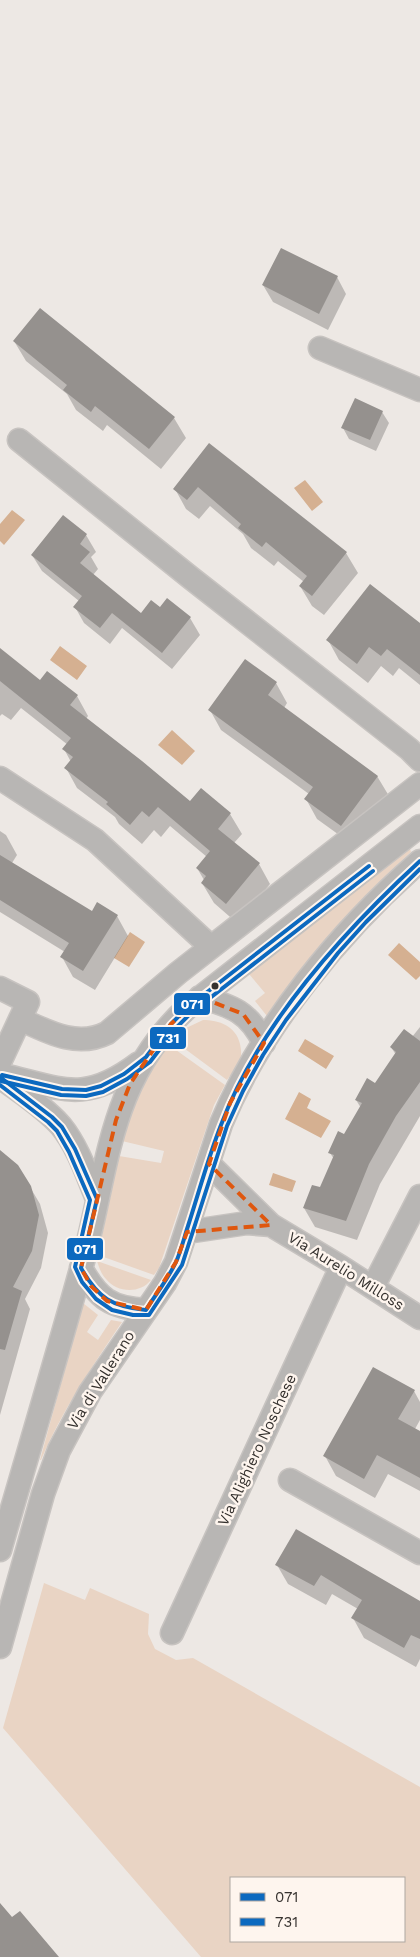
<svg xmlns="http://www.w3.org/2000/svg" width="420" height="1957" viewBox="0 0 420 1957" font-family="'Work Sans',sans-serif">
<rect width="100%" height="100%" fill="#ede8e4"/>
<!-- green -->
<path fill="#e9d4c4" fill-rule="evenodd" d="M408 849H410L411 852C356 901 310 956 267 1016L255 1001 265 993 249 974Z
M203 1020C219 1020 236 1026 240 1044 241 1049 242 1054 240 1060 238 1067 231 1074 227 1080L173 1040 182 1030Z
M169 1045 225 1085 214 1105 159 1268 154 1275 98 1255 119 1156 161 1163 164 1151 122 1141C132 1106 147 1074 169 1045Z
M97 1261 151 1280C140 1294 117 1293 106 1279 101 1274 99 1267 97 1261Z
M83 1303 98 1315 87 1332 98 1340 111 1320 122 1322C92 1367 62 1410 41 1460H40Z
M44 1583 85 1600 90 1588 149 1614 148 1634 155 1649 176 1660 193 1658 420 1787V1957H201L3 1728ZM231 1878H404V1941H231Z"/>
<!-- water -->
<path fill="#d5b091" d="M305 480 323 502 312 511 294 488Z
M12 510 25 520 4 545 0 541V524Z
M60 646 87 666 77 680 50 660Z
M172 730 195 751 182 765 158 745Z
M130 932 145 942 129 967 114 958Z
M399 943 420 962V976L416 980 388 955Z
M305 1039 334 1056 326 1069 298 1051Z
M299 1092 311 1099 307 1108 331 1121 321 1138 285 1119Z
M273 1173 296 1181 292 1192 269 1185Z"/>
<!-- shadow -->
<path fill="#0003" d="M337 277 346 294 328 330 273 302 263 285Z
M14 341 174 418 186 438 161 469 107 425 103 431 76 410 67 394 26 361Z
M382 412 389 423 376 451 349 439 343 428Z
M210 445 346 553 358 573 324 615 312 606 300 586 304 582 278 561 274 566 251 548 243 534 210 506 199 519 186 509 175 489Z
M63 516 86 535 96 552 91 557 98 569 93 575 141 615 160 608 167 599 190 618 200 635 172 669 122 628 110 644 84 623 75 607 79 601 42 571 32 555Z
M420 625V685L399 668 393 676 381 666 368 683 339 660 328 640Z
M0 650 40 682 77 696 88 716 86 719 190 803 230 814 242 834 234 843 259 864 270 884 237 923 214 903 202 883 204 880 197 868 207 857 170 826 161 837 154 830 142 844 119 824 115 817 77 788 66 768 71 762 64 749 68 745 21 708 11 720 2 714 0 716Z
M276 683 287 703 284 708 377 776 389 796 353 845 317 819 306 799 309 794 221 730 210 710Z
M0 831 6 835 17 855 12 863 92 913 117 916 128 936 95 990 73 977 62 957 65 952 0 912Z
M420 1027V1116L380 1184 357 1240 315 1227 304 1208 321 1189 334 1159 330 1153 345 1135 361 1108 356 1100 375 1084 396 1055 391 1047 412 1037Z
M0 1152 30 1187 40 1204 48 1233 41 1268 25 1299 30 1309 0 1415Z
M414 1391 420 1402V1420L415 1429 420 1432V1491L388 1474 375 1498 336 1476 325 1456Z
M297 1531 420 1602V1659L416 1667 364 1638 353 1618 358 1609 332 1594 326 1605 288 1584 277 1565Z"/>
<!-- building -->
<path fill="#95918e" d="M281 248 338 276 319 314 262 285Z
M40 308 175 417 149 449 95 406 91 412 63 390 67 385 13 341Z
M355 398 383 411 370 440 341 428Z
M209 443 347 552 312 596 299 586 307 576 266 542 262 547 238 528 241 524 198 487 187 500 173 489Z
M63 515 87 534 80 544 90 552 80 563 141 613 151 600 160 607 167 598 191 617 162 653 112 613 100 628 73 607 82 596 31 555Z
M370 584 420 623V675L387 649 381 656 369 647 357 664 326 640Z
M0 648 40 680 47 671 78 695 70 705 142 761 190 801 201 788 231 813 218 829 260 863 226 904 201 883 206 876 196 868 210 851 158 807 149 817 142 811 130 825 106 804 108 802 64 768 73 757 62 749 71 738 0 681Z
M245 659 277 682 268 695 378 776 341 826 304 799 313 787 208 710Z
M0 855 92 911 97 902 118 915 83 971 60 957 69 943 0 900Z
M404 1029 420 1041V1082L396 1116 369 1164 346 1221 303 1208 312 1185 320 1187 334 1155 328 1153 338 1131 344 1134 362 1103 355 1100 367 1078 375 1083 396 1052 390 1047Z
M0 1150 18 1165 31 1186 39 1215 32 1251 13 1287 22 1291 5 1350 0 1349Z
M373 1367 415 1390 398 1419 420 1431V1478L377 1455 364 1479 323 1456Z
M296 1529 420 1601V1639L411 1635 404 1648 351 1618 362 1600 321 1575 314 1586 275 1565Z
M0 1903 12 1917 20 1911 59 1957H0Z"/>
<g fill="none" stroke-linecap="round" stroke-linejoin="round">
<!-- minor casing -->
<g stroke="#c7c3c0" stroke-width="25">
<path id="minor" d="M320 348 420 390
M19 440 191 578 409 749 420 760
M0 778 95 840 211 947
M0 988 28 1002 0 1062
M200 997C232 1006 249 1012 264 1043
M20 1019C48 1032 77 1048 107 1033L178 973 420 784
M3 1075C63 1089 85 1104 139 1063
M0 1077C20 1092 44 1107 61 1126 78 1147 87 1175 97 1199
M209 1164 271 1225 341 1267 420 1318
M187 1232 247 1223 271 1225
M81 1268C98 1299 111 1308 146 1310
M373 1287 420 1196
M290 1480 420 1553
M0 1550C27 1456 55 1363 81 1269 109 1171 106 1082 188 1007L420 826
M172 1633 341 1267
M0 1647 43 1494 59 1450 90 1392 165 1283 176 1262 221 1124C261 1027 341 930 420 861"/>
</g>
<!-- minor -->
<use href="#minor" stroke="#b8b6b4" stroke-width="22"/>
<!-- bus-1 casing -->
<g stroke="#fef5ee" stroke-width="8">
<path id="bus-1" d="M2 1075 62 1089 86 1090 101 1086 124 1074 146 1057 171 1024 188 1007 369 866
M0 1077 52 1117 62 1127 75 1149 97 1199 81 1268C98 1298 112 1307 146 1310 156 1294 168 1279 176 1262 181 1251 184 1238 188 1226 199 1192 208 1158 221 1125 258 1026 343 932 420 861"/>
</g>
<!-- bus-2 casing -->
<g stroke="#fef5ee" stroke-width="8">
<path id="bus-2" d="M1 1081 61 1095 86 1096 103 1092 127 1079 150 1062 176 1028 192 1012 373 871
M0 1085 48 1122 57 1131 69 1152 90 1200 75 1267 82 1282 96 1299 112 1310 133 1315H149L182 1265 227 1126 243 1091 263 1055 286 1020 338 953 366 922 420 869"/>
</g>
<!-- bus-1 -->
<use href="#bus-1" stroke="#0c69bf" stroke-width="4"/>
<!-- bus-2 -->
<use href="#bus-2" stroke="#0c69bf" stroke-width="4"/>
</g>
<!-- marked area -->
<path fill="none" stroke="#df570e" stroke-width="4" stroke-dasharray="10 6" stroke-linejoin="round" d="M200 997 243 1014 264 1043 230 1103 209 1164 271 1225 187 1232 176 1262 146 1310 107 1301 91 1286 81 1268 116 1120 130 1084 171 1024Z"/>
<!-- markers -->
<circle fill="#35312e" stroke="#fef5ee" stroke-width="2" cx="215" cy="986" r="4.5"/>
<g text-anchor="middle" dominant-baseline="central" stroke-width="5" stroke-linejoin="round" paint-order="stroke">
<!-- street labels -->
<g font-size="15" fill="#35312e" stroke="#fef5ee">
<text transform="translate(346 1271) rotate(32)">Via Aurelio Milloss</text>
<text transform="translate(101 1380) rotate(-58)">Via di Vallerano</text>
<text transform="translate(257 1450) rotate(-65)">Via Alighiero Noschese</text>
</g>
</g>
<g stroke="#fef5ee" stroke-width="2">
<rect x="173" y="992" width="38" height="24" rx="5" fill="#0c69bf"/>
<rect x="149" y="1026" width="38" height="24" rx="5" fill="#0c69bf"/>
<rect x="66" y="1237" width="38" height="24" rx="5" fill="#0c69bf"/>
</g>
<g font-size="14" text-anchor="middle" font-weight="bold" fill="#fff">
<text x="192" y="1009">071</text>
<text x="168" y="1043">731</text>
<text x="85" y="1254">071</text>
</g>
<!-- legend -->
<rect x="230" y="1877" width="175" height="65" fill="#fef5ee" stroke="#aea7a1"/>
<rect x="240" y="1893" width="25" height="8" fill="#0c69bf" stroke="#aea7a1"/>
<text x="275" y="1902" font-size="15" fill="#35312e">071</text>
<rect x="240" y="1918" width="25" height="8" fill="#0c69bf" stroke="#aea7a1"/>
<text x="275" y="1927" font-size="15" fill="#35312e">731</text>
</svg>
